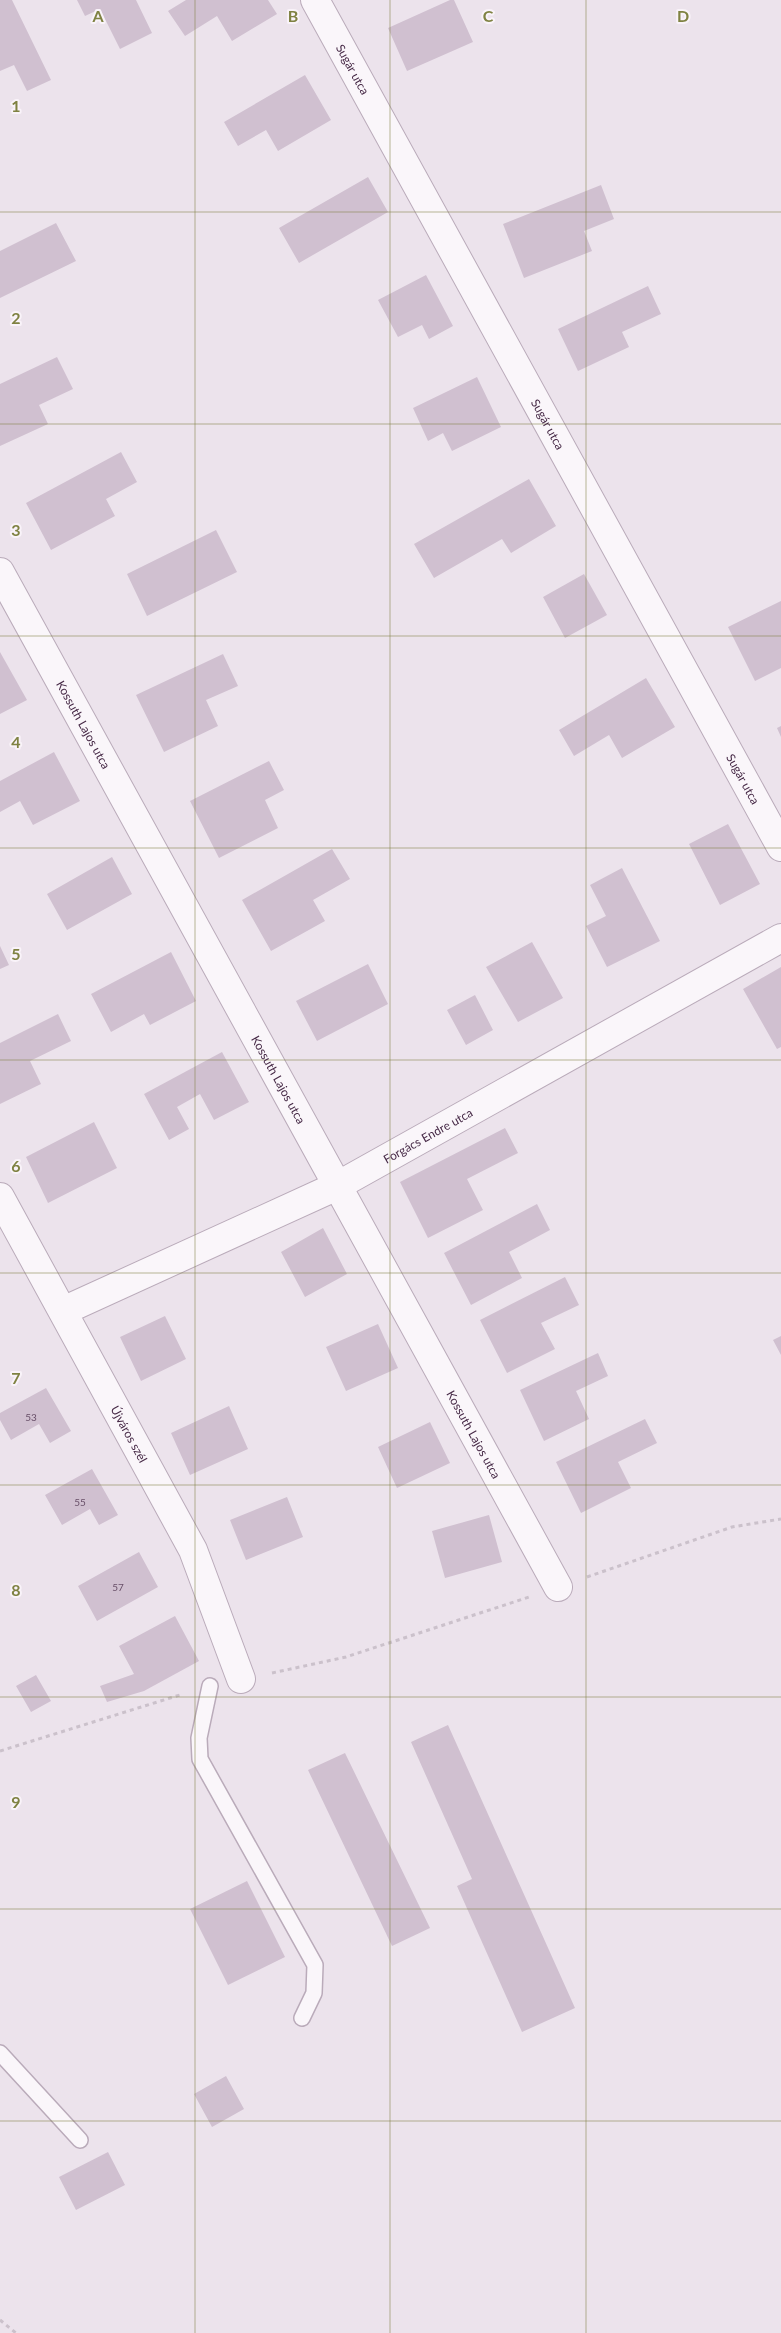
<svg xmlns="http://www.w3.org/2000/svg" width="781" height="2333" viewBox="0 0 781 2333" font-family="Lato,sans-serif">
<rect width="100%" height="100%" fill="#ece3ec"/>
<!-- building -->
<path fill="#d0c0d0" d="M0 0H12L51 80 27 91 14 65 0 71Z
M77 0H136L152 33 120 49 100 9 85 16Z
M186 0H268L277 14 232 41 217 16 185 36 168 11Z
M450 0H454L473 42 407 71 388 28Z
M305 75 331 120 278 151 266 130 238 146 224 122Z
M368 177 388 212 299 263 279 228Z
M601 185 614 219 584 231 592 251 524 278 503 224Z
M56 223 76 261 0 298V251Z
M426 275 453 326 429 339 422 325 398 337 378 300Z
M648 286 661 314 622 332 629 347 578 371 558 329Z
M57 357 73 389 39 405 48 424 0 446V384Z
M477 377 501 427 452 451 443 433 428 441 413 408Z
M121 452 137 482 106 499 115 516 51 550 26 503Z
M529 479 556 526 511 553 502 539 434 578 414 544Z
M216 530 237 572 147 616 127 574Z
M584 574 607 615 565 638 543 597Z
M781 601V668L755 681 728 627Z
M0 652 27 700 0 714Z
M223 654 238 686 206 700 218 726 164 752 136 695Z
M646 678 675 727 622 758 609 735 574 756 559 730Z
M781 726V737L777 728Z
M54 752 80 801 33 825 20 801 0 812V781Z
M269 761 284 790 265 800 278 828 219 858 190 801Z
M728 824 760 884 720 905 689 844Z
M332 849 350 879 313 900 325 921 271 951 242 900Z
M112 857 132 894 67 930 47 894Z
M622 868 660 941 607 967 586 926 606 916 590 885Z
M532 942 563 998 518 1022 486 967Z
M0 946 9 965 0 969Z
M171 952 196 1001 150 1025 144 1014 111 1032 91 994Z
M368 964 388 1004 317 1041 296 1001Z
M781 967V1047L777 1049 743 989Z
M475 995 493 1030 466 1045 447 1010Z
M58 1014 71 1041 30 1061 41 1084 0 1104V1043Z
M222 1052 249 1102 214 1120 200 1094 177 1107 189 1129 169 1140 144 1094Z
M94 1122 117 1168 48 1203 26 1157Z
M505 1128 518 1153 467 1179 483 1210 428 1238 400 1182Z
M537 1204 550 1230 509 1252 522 1278 471 1305 444 1253Z
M323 1228 347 1274 305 1297 281 1252Z
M565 1277 579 1305 541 1323 555 1349 507 1373 480 1320Z
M165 1316 186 1359 141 1381 120 1337Z
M378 1324 398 1368 346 1391 326 1347Z
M781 1336V1355L773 1340Z
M598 1353 608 1376 576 1391 589 1419 544 1441 520 1390Z
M46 1388 71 1431 50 1443 39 1424 11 1440 0 1420V1413Z
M229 1406 248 1449 190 1475 171 1433Z
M645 1419 657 1443 618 1462 631 1488 581 1513 556 1462Z
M430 1422 450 1463 397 1488 378 1447Z
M92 1469 118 1515 99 1525 90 1509 62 1525 45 1495Z
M287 1497 303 1537 246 1560 230 1520Z
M489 1515 502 1562 445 1578 432 1531Z
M139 1552 158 1587 97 1621 78 1586Z
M175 1616 199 1661 144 1691 107 1702 100 1686 134 1674 119 1646Z
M36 1675 51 1701 31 1712 16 1686Z
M448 1725 575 2008 522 2032 457 1886 472 1879 411 1742Z
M345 1753 430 1928 392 1946 308 1770Z
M247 1881 285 1957 228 1985 190 1909Z
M226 2076 244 2109 212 2127 194 2094Z
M108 2152 125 2185 76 2210 59 2177Z"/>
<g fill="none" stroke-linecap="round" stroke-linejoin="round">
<!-- service casing -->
<g stroke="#baabba" stroke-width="18">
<path id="service" d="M210 1686 199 1738 200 1759 315 1965 314 1993 302 2018
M0 2053 80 2140"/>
</g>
<!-- minor casing -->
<g stroke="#baabba" stroke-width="30">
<g id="minor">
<path id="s1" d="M315 0 781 847"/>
<path id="s2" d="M0 572 558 1587"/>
<path id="s3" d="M0 1197 193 1550 241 1679"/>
<path id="s4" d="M63 1311 337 1186 781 938"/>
</g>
</g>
<!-- path -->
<path stroke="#cbc1cb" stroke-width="3" stroke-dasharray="4 4" stroke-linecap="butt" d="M587 1577 732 1527 781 1519
M272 1673 346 1657 529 1597
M0 1751 183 1694
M0 2320 16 2333"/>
<!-- service -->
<use href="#service" stroke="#faf6fa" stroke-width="15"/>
<!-- minor -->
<use href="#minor" stroke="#faf6fa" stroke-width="28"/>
</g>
<!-- grid -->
<path fill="none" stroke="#7f8242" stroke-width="1" stroke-opacity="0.55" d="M195 0V2333M390 0V2333M586 0V2333M0 212H781M0 424H781M0 636H781M0 848H781M0 1060H781M0 1273H781M0 1485H781M0 1697H781M0 1909H781M0 2121H781"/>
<g text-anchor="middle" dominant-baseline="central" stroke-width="4" stroke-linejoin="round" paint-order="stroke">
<!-- number labels -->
<g font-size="10" fill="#684f68">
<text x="31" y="1417">53</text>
<text x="80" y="1502">55</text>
<text x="118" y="1587">57</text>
</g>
<!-- street labels -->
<g font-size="12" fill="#462946" stroke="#f9f3f9">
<text stroke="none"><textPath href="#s1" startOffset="79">Sugár utca</textPath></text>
<text stroke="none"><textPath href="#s1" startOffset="484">Sugár utca</textPath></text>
<text stroke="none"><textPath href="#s2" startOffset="174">Kossuth Lajos utca</textPath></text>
<text stroke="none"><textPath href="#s1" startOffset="889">Sugár utca</textPath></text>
<text stroke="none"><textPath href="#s2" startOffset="579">Kossuth Lajos utca</textPath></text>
<text stroke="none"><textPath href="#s4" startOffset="405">Forgács Endre utca</textPath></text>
<text stroke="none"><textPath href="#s3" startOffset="270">Újváros szél</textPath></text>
<text stroke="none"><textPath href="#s2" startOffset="984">Kossuth Lajos utca</textPath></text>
</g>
</g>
<g font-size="16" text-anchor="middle" font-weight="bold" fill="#7f8242" stroke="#f9f3f9" stroke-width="4" stroke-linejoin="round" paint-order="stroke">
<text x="98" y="22">A</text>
<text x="293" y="22">B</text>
<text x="488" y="22">C</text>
<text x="683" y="22">D</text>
<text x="16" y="112">1</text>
<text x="16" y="324">2</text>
<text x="16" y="536">3</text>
<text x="16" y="748">4</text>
<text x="16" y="960">5</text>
<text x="16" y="1172">6</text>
<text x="16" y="1384">7</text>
<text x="16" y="1596">8</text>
<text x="16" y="1808">9</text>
</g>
</svg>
